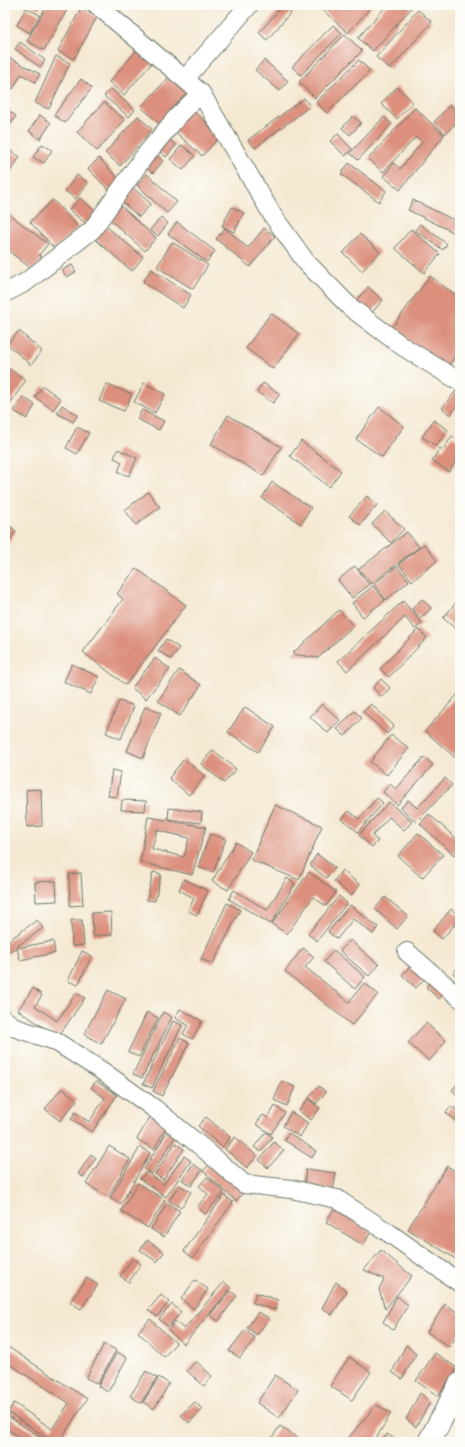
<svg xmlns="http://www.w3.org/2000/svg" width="465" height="1447" viewBox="0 0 465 1447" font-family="Sriracha,sans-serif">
<rect width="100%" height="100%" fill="#fdfcf7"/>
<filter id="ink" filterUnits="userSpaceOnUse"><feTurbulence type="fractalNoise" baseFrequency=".025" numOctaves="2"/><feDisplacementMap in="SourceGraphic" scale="8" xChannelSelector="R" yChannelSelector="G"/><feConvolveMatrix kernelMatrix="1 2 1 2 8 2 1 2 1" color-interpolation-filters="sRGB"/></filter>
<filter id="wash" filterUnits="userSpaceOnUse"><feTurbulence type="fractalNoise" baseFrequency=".012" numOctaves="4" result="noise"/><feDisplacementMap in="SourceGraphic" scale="16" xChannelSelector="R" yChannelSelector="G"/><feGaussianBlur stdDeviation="0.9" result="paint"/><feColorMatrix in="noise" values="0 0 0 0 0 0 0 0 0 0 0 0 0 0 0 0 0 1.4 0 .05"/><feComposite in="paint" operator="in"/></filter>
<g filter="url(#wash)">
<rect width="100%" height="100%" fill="#f4e8d1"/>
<g id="blocks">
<!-- building -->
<path fill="#dc8f7d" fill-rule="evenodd" d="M31 5H41L38 9Z
M47 5H70L44 50 27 41Z
M115 5H125L121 10Z
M283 5H297L267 40 259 33Z
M317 5H373L348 33Z
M387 5H410L412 7 373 51 358 38Z
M26 8 40 15 30 33 17 25Z
M81 8 97 17 74 59 58 51Z
M418 10 432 22 390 69 376 57Z
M333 25 342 33 301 75 292 67Z
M345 34 362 51 315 98 299 82Z
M20 42 45 60 40 67 15 49Z
M137 50 152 63 124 95 109 82Z
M56 56 70 63 49 109 35 103Z
M10 58 40 74 35 82 21 74 13 89 5 84V68Z
M264 60 288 81 280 91 255 70Z
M359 60 370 71 327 113 316 102Z
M171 75 189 91 160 124 141 107Z
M81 79 92 88 65 123 54 115Z
M397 87 413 102 397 119 381 104Z
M111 89 135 110 129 117 104 96Z
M304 98 310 106 255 148 248 140Z
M104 102 125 120 97 151 77 132Z
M450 105 460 114V119L445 134 434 122Z
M5 108 16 116 8 128 5 126Z
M190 108 221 136 202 156 171 128Z
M415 108 444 135 400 190 383 176 394 163 400 169 422 142 416 137 383 172 368 159Z
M40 115 51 123 40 139 29 131Z
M138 116 152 129 120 166 105 153Z
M353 116 361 123 350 135 342 128Z
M384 117 392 124 358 160 350 153Z
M338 134 352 149 345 156 330 141Z
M165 136 176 145 166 157 155 148Z
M42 144 52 150 44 163 33 157Z
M182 145 195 156 183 170 170 159Z
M5 147 20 157 5 179Z
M153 152 163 161 153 173 142 165Z
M99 158 121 181 111 192 88 169Z
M349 163 386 191 379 202 341 174Z
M147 174 177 202 167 213 137 185Z
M77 175 88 183 76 199 65 191Z
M131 186 151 204 139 217 119 199Z
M80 198 99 214 89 226 69 210Z
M53 200 78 227 55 249 30 222Z
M413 200 460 223 455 233 408 210Z
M120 205 156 238 145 251 108 218Z
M232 207 244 213 234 232 222 226Z
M5 211 48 244 39 255 42 258 33 270 5 248Z
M161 217 168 223 158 236 150 230Z
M177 222 215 251 207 262 168 234Z
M420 224 447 244 443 250 415 230Z
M106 226 143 257 132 271 95 239Z
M225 228 248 248 264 228 275 236 250 267 216 239Z
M411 229 440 254 424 273 395 248Z
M360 234 380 252 362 271 343 253Z
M172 242 208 265 193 289 157 267Z
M72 265 76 272 67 277 62 270Z
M151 269 191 295 183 308 143 282Z
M430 276 460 298V350L445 370 390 330Z
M368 287 383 300 369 316 354 303Z
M271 313 299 334 273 369 246 348Z
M19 331 42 351 31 365 7 344Z
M5 366 26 380 5 411Z
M144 383 165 394 155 413 134 402Z
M263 383 280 394 273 403 257 392Z
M106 384 132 394 124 411 99 401Z
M43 386 61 399 53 410 35 397Z
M456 391 460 394V403L450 415 442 408Z
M23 397 35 405 27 419 14 411Z
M62 405 78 415 73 422 57 413Z
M379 407 404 426 382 457 356 439Z
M142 410 164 421 159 430 137 419Z
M228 415 281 447 263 476 211 444Z
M434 420 448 430 436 446 422 437Z
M77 427 89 433 77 454 66 448Z
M452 436 460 442V455L449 472 432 460 440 448 443 450Z
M301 441 341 471 329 487 290 456Z
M118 449 137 458 129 476 118 472 122 462 114 458Z
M460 461V471L455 468Z
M272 482 311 508 301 524 262 498Z
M148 492 160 507 136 525 125 510Z
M367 496 377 505 360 525 349 516Z
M385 511 404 529 391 543 372 524Z
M5 522 16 531 8 543 5 541Z
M407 532 419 547 371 584 359 569Z
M424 544 437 561 412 581 399 564Z
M355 566 369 585 352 598 338 580Z
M397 566 409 581 386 600 374 584Z
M136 568 186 605 126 685 83 652 123 599 117 594Z
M373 586 385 600 363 617 352 603Z
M460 598V627L457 630 443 618Z
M422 599 431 608 421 618 412 609Z
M403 601 422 623 415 629 405 617 347 671 338 661Z
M339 610 353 626 318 658 292 654Z
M418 629 427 638 389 677 380 669Z
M166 639 179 648 171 659 158 651Z
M155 658 170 669 146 699 132 688Z
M72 664 99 677 91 694 64 682Z
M179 670 201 685 180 716 158 701Z
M381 679 390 688 382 697 373 688Z
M458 694 460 695V762L425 731Z
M119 701 134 706 121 739 106 733Z
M322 704 340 720 328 733 310 717Z
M371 704 394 726 387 734 363 712Z
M145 707 161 713 143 758 127 751Z
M245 707 275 727 258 752 228 732Z
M355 711 362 718 345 736 337 729Z
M391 735 409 748 387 775 370 762Z
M213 750 236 769 224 783 201 764Z
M424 757 433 765 397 805 383 792 390 784 396 789Z
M184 759 205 776 189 795 169 778Z
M112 770 121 772 117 797 108 796Z
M445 778 452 785 416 822 401 808 408 800 417 808Z
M41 789 42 826 27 827 26 790Z
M377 798 383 803 358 832 342 819 349 811 359 819Z
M122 800 146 801 145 811 121 810Z
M389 802 412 822 404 830 389 817 372 836 378 841 372 847 359 835Z
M275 805 322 826 299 880 251 860Z
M169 808 202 812 201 823 168 819Z
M429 814 460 842V849L454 855 420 824Z
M148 817 206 827 192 875 140 862ZM157 830 189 838 184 857 152 849Z
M418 833 443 855 422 878 398 856Z
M210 834 226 839 213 872 198 867Z
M236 842 251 852 228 890 212 881Z
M317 854 335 868 326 878 310 865Z
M342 870 360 885 351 896 334 881Z
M153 872 161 874 155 901 147 900Z
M309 872 336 892 326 906 313 897 287 934 272 924Z
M81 873 83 905 70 906 69 874Z
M287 878 295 884 271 924 229 899 234 890 267 910Z
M184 879 208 891 197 915 188 911 194 898 179 890Z
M56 881 57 901 36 902 35 882Z
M339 896 347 903 317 941 308 934Z
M385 897 408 916 397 929 375 909Z
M227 903 240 910 213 964 201 959Z
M350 905 378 927 373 934 353 919 337 939 328 932Z
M451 909 460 916V930L454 925 442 939 433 931Z
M111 912 112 935 93 936 92 913Z
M37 920 43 928 5 955V943Z
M71 920H82L84 945 72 946Z
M350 940 379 965 369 976 340 951Z
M53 941 55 953 20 960 17 948Z
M303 948 314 957 305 967 349 1002 364 983 378 994 352 1025 285 971Z
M334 950 365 977 355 989 324 962Z
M82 951 92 956 78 985 68 981Z
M415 961 429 974 416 988 402 975Z
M460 965V979L453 973Z
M434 979 447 991 439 999 426 987Z
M33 988 42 995 35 1006 57 1021 76 993 85 998 58 1037 18 1010Z
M108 990 126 999 101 1044 84 1034Z
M180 1009 202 1021 192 1039 183 1034 188 1025 175 1018Z
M147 1012 158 1018 139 1057 128 1052Z
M163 1012 172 1017 142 1078 133 1074Z
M173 1021 182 1025 152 1088 143 1084Z
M426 1023 446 1041 429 1061 408 1043Z
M180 1038 189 1043 162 1096 153 1091Z
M96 1081 117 1095 92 1132 71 1119 75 1112 89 1122 105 1098 91 1088Z
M282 1081 295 1087 287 1106 274 1100Z
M460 1081V1098L452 1090Z
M319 1086 326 1092 316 1104 309 1098Z
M62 1088 77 1100 60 1121 45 1109Z
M308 1099 320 1108 311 1120 299 1111Z
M275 1106 285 1113 271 1134 256 1124 263 1115 268 1118Z
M451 1106 460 1112V1123L446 1113Z
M153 1112 170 1121 154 1149 137 1139Z
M291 1112 308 1123 300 1137 283 1126Z
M206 1117 230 1137 222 1147 198 1126Z
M170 1127 178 1132 152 1174 144 1169Z
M266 1132 272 1137 261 1152 254 1147Z
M289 1133 316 1151 312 1158 284 1140Z
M235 1137 257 1156 247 1168 225 1149Z
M274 1142 284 1150 268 1168 259 1160Z
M175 1143 184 1149 163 1180 155 1174Z
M109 1146 130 1159 108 1197 86 1184Z
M140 1147 150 1153 121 1204 110 1198Z
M91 1154 96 1158 83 1177 78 1174Z
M184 1156 191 1161 166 1197 140 1179 146 1172 164 1184Z
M213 1161 246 1190 236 1201 203 1171Z
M193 1164 202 1170 191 1186 182 1180Z
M447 1166 460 1174V1253L456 1259 408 1229Z
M306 1169 336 1173 333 1191 304 1187Z
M207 1177 224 1192 205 1214 197 1207 208 1194 199 1186Z
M138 1183 165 1200 148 1228 121 1211Z
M179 1185 191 1192 181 1208 169 1201Z
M224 1195 233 1202 193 1258 184 1251Z
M167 1203 180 1211 164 1237 151 1229Z
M334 1209 371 1232 363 1245 326 1222Z
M147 1240 164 1252 157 1262 140 1250Z
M381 1250 412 1276 385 1309 379 1289 384 1279 364 1270Z
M133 1258 141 1264 129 1282 120 1276Z
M87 1278 98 1285 81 1309 70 1302Z
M195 1280 208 1289 194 1309 181 1299Z
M224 1282 231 1288 184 1344 168 1330 175 1321 184 1329Z
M336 1282 347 1291 332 1315 322 1308Z
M230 1291 237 1296 218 1321 210 1315Z
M256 1293 278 1300 275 1310 253 1303Z
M161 1295 169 1302 157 1317 148 1310Z
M397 1296 408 1305 393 1330 383 1322Z
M172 1304 181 1312 168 1327 159 1319Z
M445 1304 460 1314V1331L449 1347 427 1332Z
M258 1312 269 1318 257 1335 247 1328Z
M150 1319 176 1343 164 1357 138 1332Z
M245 1330 255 1338 240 1358 229 1351Z
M104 1344 116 1350 98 1384 86 1378Z
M5 1345 87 1399 59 1442H53L8 1412 14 1403 52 1429 69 1403 5 1361Z
M406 1345 416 1354 402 1379 392 1372Z
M117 1352 127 1358 108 1392 98 1386Z
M435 1353 457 1368 438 1396 416 1381Z
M349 1357 371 1372 352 1400 330 1386Z
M196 1361 212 1376 204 1386 187 1371Z
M146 1371 157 1378 141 1403 130 1396Z
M275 1375 298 1390 279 1418 257 1403Z
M159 1377 169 1384 154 1409 143 1402Z
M420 1393 430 1402 416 1427 406 1419Z
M195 1402 202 1409 189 1423 181 1415Z
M376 1405 391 1413 374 1442H345Z
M6 1415 48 1442H28L5 1428Z
M280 1426 302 1441 301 1442H269Z
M387 1434 399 1442H382Z"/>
</g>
</g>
<g filter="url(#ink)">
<use href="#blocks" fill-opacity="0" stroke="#6a796b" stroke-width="1"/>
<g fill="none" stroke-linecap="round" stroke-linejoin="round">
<!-- minor casing -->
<g stroke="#6a796b" stroke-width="20">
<path id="minor" d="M97 5 201 93 273 216 306 262 350 307 402 346 454 378 460 381
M185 79 249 5
M5 293 26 282 92 230 143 158 177 117 201 93
M407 952 460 998
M5 1020 16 1028 55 1041 102 1071 155 1109 204 1149 244 1184 291 1189 337 1199 389 1233 460 1283"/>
</g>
<!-- tertiary casing -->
<g stroke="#6a796b" stroke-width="24">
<path id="tertiary" d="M429 1442 460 1384"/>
</g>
<!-- minor -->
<use href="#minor" stroke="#fff" stroke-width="18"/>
<!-- tertiary -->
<use href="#tertiary" stroke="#fff" stroke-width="22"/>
</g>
</g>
<!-- margin -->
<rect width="465" height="1447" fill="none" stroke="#fdfcf7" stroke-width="20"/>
</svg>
